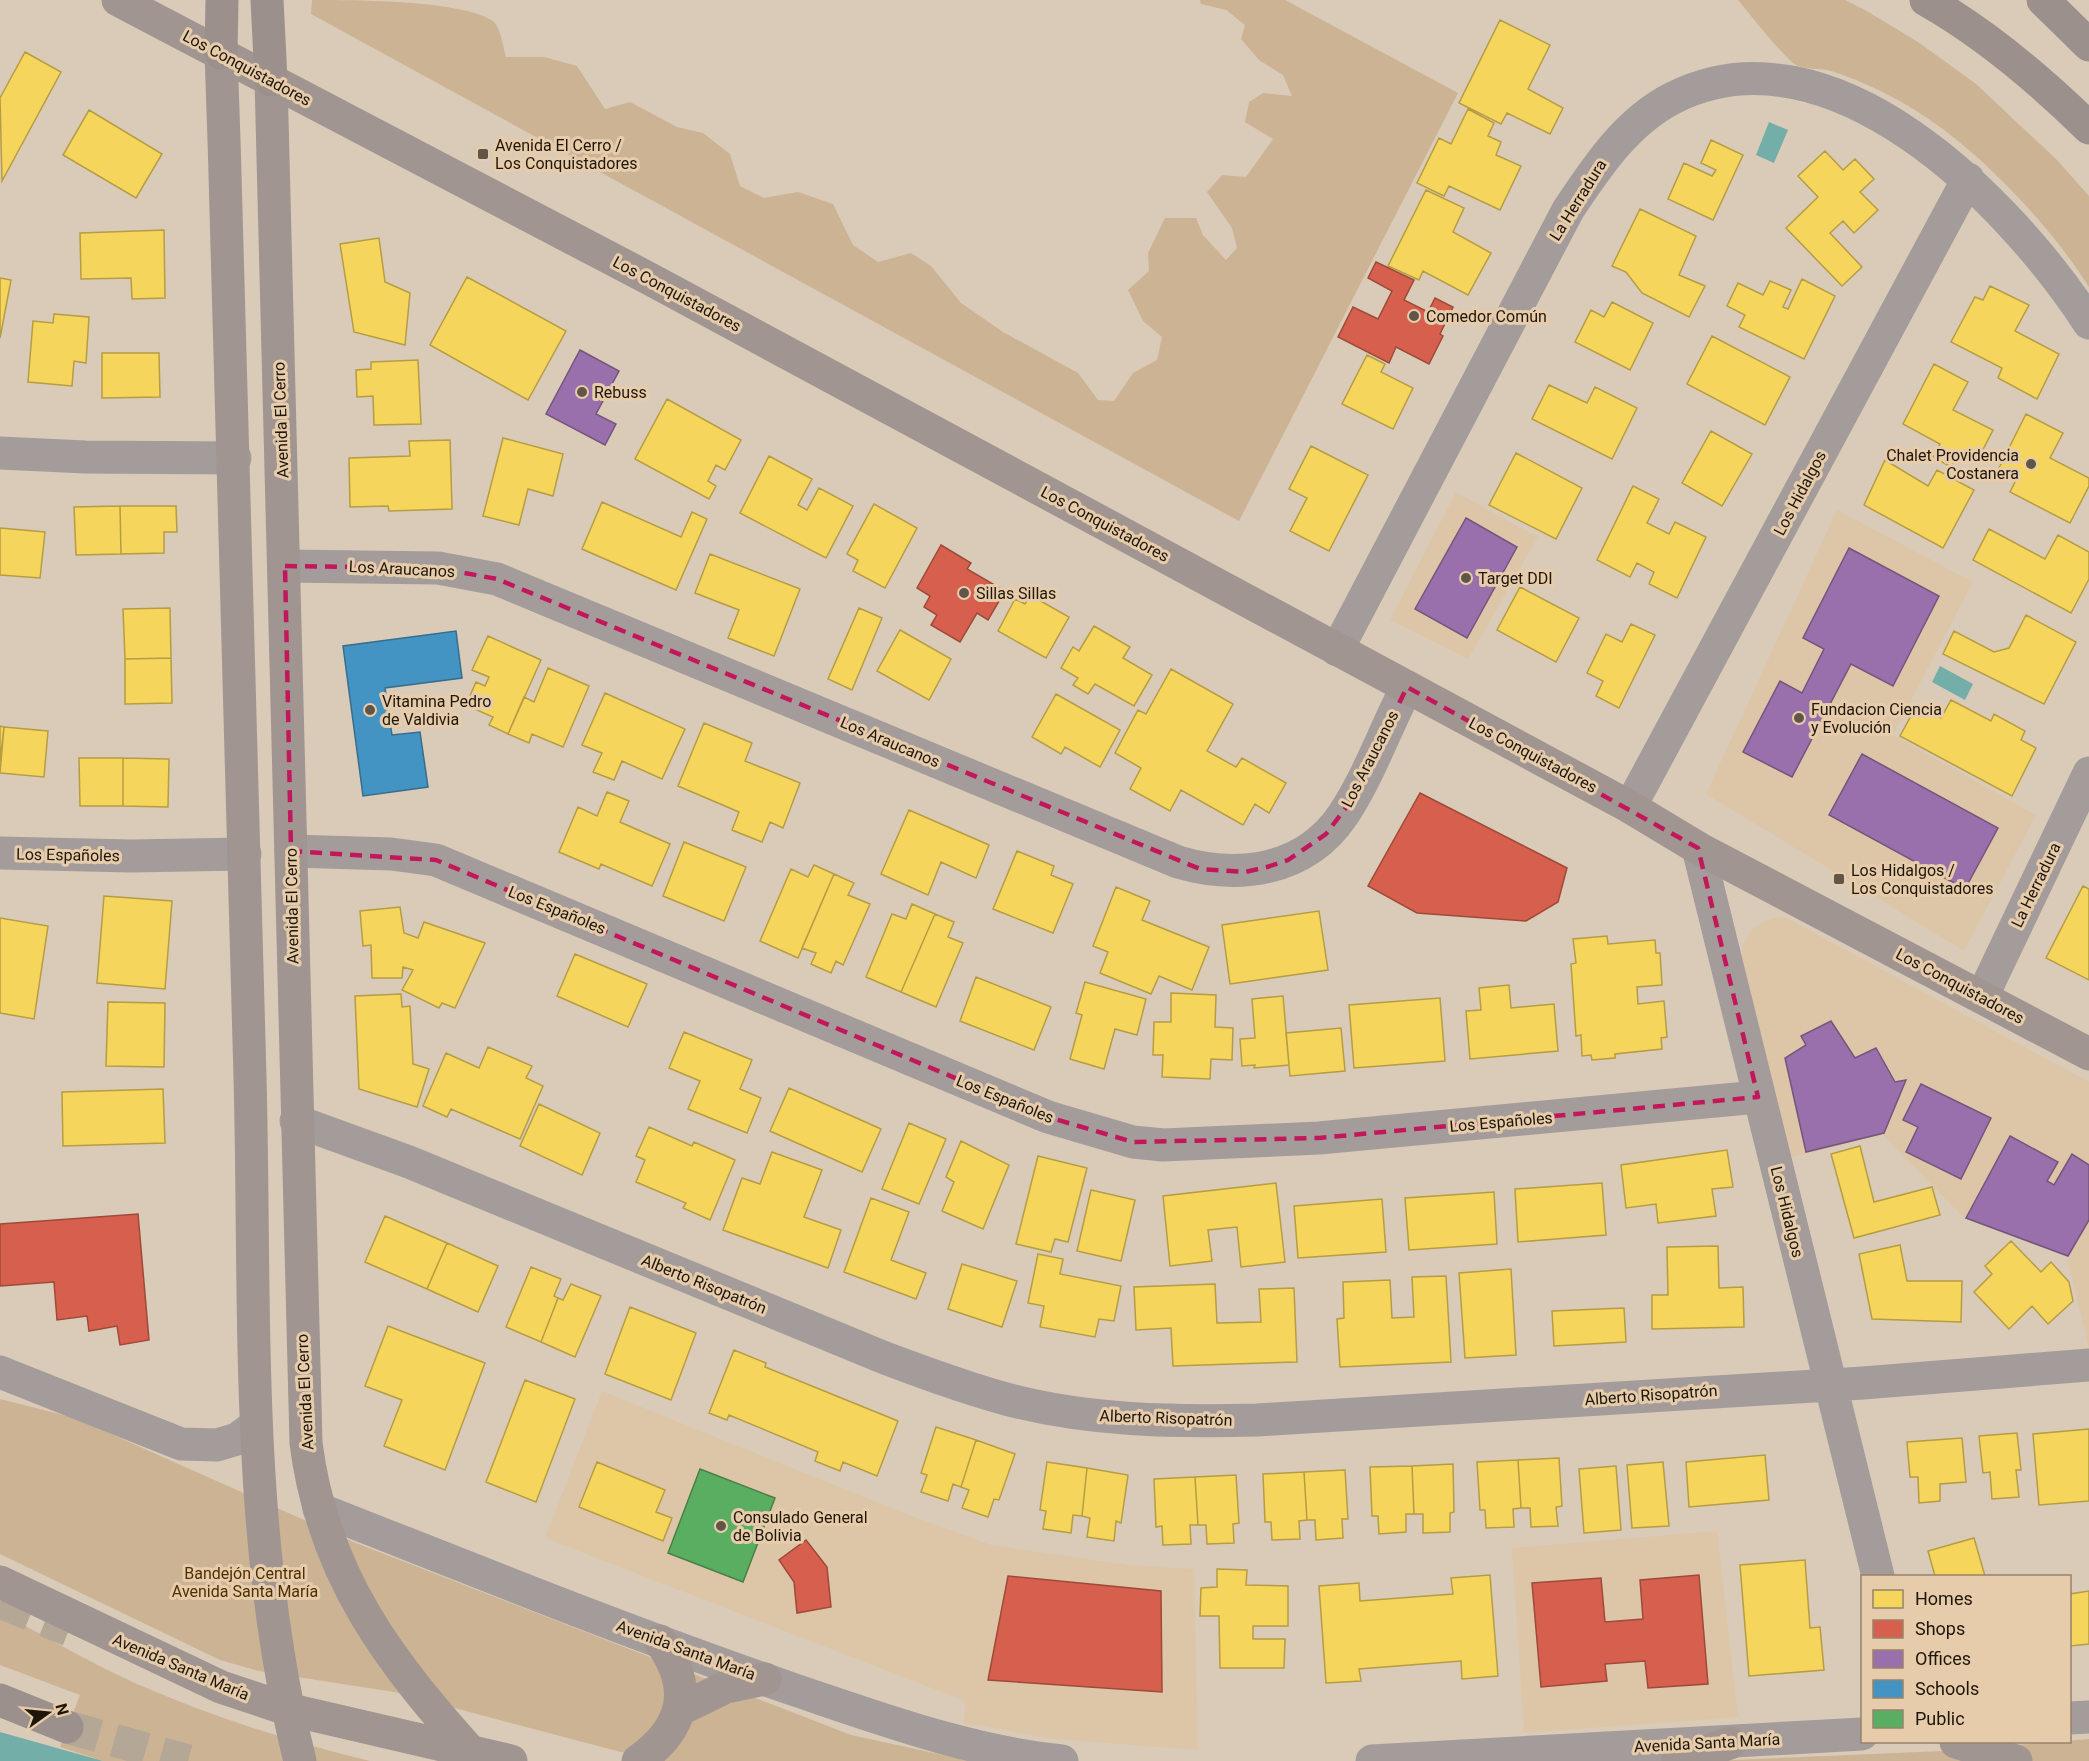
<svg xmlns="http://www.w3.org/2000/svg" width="2089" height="1761" viewBox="0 0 2089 1761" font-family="Roboto,sans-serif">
<rect width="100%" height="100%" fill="#d9cbb8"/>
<!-- built -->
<path fill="#ddc6a8" d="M1456 492 1538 537 1468 659 1390 620Z
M1837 510 1973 582 1893 735 2036 815 1964 951 1706 794Z
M1773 918H1787L2089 1082V1348L2067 1257 1964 1218 1883 1135 1788 1158 1742 957 1743 946 1752 928Z
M602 1391 909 1515 991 1545 1128 1565 1194 1569 1198 1750 1054 1739 964 1723 965 1701 545 1538Z
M1717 1531 1738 1717 1524 1733 1512 1548Z"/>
<!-- green -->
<path fill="#ccb394" d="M312 0C354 0 466 0 494 22 501 29 503 47 506 57H544L577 66 605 109 630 102 677 127 703 133 730 154 740 186 764 198 798 192 833 204 853 245 878 262 911 253 931 266 961 303 1003 332 1078 373 1098 400 1114 401 1133 373 1157 360 1162 337 1143 321 1128 290 1149 271 1148 253 1165 218H1196L1203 235 1226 260 1237 248 1232 228 1207 192 1222 175 1246 177 1273 139 1245 122 1249 102 1263 93 1292 96 1283 75 1259 60 1241 39 1245 25 1226 10 1201 4 1200 0H1285L1458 93 1239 521 311 14Z
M1738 0H1845L1865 10 1918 42 1976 84 2057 160 2089 196V287C2046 219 1968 138 1898 100 1877 89 1854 78 1831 71 1821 68 1805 70 1796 65 1784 58 1749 13 1738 0Z
M0 1399 75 1418 356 1543 851 1735 971 1761H655L394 1692 259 1671 220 1660 0 1554Z
M0 1612C45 1636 90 1663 137 1684 213 1717 291 1742 370 1761H103L60 1747 80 1695 0 1665Z
M2089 1739V1761H1709L1942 1751Z"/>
<!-- water -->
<path fill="#73aea8" d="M1769 122 1788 130 1774 163 1756 155Z
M1940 666 1973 684 1965 700 1932 682Z
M0 1732 103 1761H0Z"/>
<!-- homes -->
<path fill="#f6d55c" stroke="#b69c43" stroke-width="1.5" d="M1500 20 1550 45 1528 89 1563 108 1550 134 1507 113 1501 124 1459 103Z
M25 52 61 72 2 181 0 98Z
M1468 109 1494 123 1488 136 1501 142 1496 155 1521 166 1500 210 1449 186 1444 196 1417 183 1439 138 1451 144Z
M89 110 162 154 136 198 63 155Z
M1711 140 1743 155 1713 220 1668 199 1684 163 1712 176 1716 170 1701 163Z
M1825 151 1843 170 1855 159 1874 179 1860 192 1878 210 1854 233 1843 221 1830 233 1862 267 1842 286 1786 228 1818 197 1798 176Z
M1426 190 1464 208 1453 232 1491 253 1468 295 1423 271 1419 280 1388 266Z
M1640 209 1696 236 1679 275 1705 286 1689 317 1642 293 1626 272 1612 266Z
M164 230 165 298 132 299 131 278 81 279 80 233Z
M379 238 385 282 410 293 405 345 354 332 340 244Z
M467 277 566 331 528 400 430 345Z
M0 278 11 280 0 338Z
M1802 279 1835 296 1804 359 1739 327 1745 315 1727 306 1738 283 1763 295 1770 281 1791 290 1783 307 1788 309Z
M1990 286 2029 305 2015 331 2059 354 2037 399 1998 378 2002 368 1951 342 1975 297 1983 300Z
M1612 302 1653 323 1630 370 1575 342 1591 310 1604 317Z
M54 314 89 317 86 363 74 361 72 386 28 382 33 321 53 323Z
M1712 336 1790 377 1765 425 1687 384Z
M102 353H159L160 397 102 398Z
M1367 355 1385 364 1381 372 1413 388 1393 429 1342 404Z
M418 360 421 424 374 425 373 396 357 397 356 370 371 369V362Z
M1934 364 1968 382 1953 410 1993 430 1976 463 1958 454 1951 467 1933 457 1940 444 1903 424Z
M1549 385 1587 403 1595 387 1637 408 1612 459 1532 419Z
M667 399 741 440 725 470 716 465 708 481 716 486 709 499 635 459Z
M2026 414 2063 433 2050 458 2089 478V486L2070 523 2010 492 2016 480 1998 470Z
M1711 431 1752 454 1722 506 1682 483Z
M503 438 563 454 553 496 528 489 519 525 483 516Z
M450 440 452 509 389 511 388 506 350 507 349 458 410 456 409 441Z
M1311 446 1368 475 1329 551 1290 531 1307 498 1289 489Z
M1516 453 1582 488 1556 539 1489 505Z
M769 456 812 479 798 505 807 510 819 488 853 506 826 558 740 513Z
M1885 460 1928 486 1937 470 1974 490 1943 548 1864 505Z
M1633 486 1659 499 1647 523 1669 534 1675 522 1706 537 1677 598 1649 584 1654 572 1637 563 1630 577 1597 560Z
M602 502 681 537 692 512 707 519 676 590 582 549Z
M874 504 917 528 885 588 853 571 858 560 847 554Z
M120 506H176L177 532H164V553L121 554Z
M120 506 121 554 76 555 74 507Z
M0 528 45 532 40 578 0 575Z
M1989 529 2045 559 2058 535 2089 552V579L2071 613 1973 560Z
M710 554 800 589 774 656 728 638 739 610 695 593Z
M1520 587 1579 618 1556 662 1497 630Z
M1030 595 1069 617 1046 658 998 631 1015 599 1025 604Z
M170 608 171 658 125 659 123 609Z
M859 608 882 618 852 690 828 679Z
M2026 615 2076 642 2044 704 1943 654 1954 631 1994 652 2009 648Z
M1631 624 1655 635 1619 708 1596 696 1603 681 1587 673 1606 634 1622 642Z
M1094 626 1130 647 1123 658 1152 675 1134 706 1095 684 1088 694 1073 685 1078 678 1061 668 1073 647 1079 651Z
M900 630 951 659 929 700 877 671Z
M488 636 541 660 508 734 489 725 493 717 466 705 476 682 485 686 489 677 472 670Z
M171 658 172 703 125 704V659Z
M548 668 589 686 563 747 532 734 529 743 508 734 524 697 534 702Z
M1171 669 1233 704 1207 751 1236 767 1242 758 1286 783 1269 813 1255 804 1243 825 1181 790 1170 811 1130 789 1141 768 1115 753 1138 710 1146 714Z
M605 693 685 729 662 779 622 761 614 780 593 772 602 753 582 745Z
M1056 694 1120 730 1100 767 1065 747 1061 754 1032 737Z
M1951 700 1991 721 1994 714 2025 731 2021 740 2036 748 2012 796 1900 736 1917 705 1941 718Z
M704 723 752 743 745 761 800 783 783 828 770 822 762 842 732 830 739 812 678 786Z
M0 726 4 727 0 762Z
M4 727 48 731 44 777 0 773Z
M79 758H123V806H80Z
M123 758 169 759 168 807 123 806Z
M607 792 629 801 620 822 670 844 652 886 601 864 599 869 559 852 578 807 597 816Z
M909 810 989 845 976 878 941 862 928 895 881 874Z
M684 842 746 867 724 921 663 896Z
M1017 851 1054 866 1051 875 1073 884 1053 933 993 909Z
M814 865 834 874 798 958 760 941 791 869 808 877Z
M834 874 854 883 848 895 870 904 843 965 836 961 831 973 811 964 816 953 802 948Z
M2083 886 2089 889V980L2046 958Z
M1116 887 1150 901 1142 920 1209 947 1192 990 1159 976 1151 994 1100 973 1108 952 1093 946Z
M104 896 172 901 165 989 97 983Z
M912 904 935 914 901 992 866 977 892 914 906 919Z
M400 907 404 933 418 938 424 922 485 943 455 1008 442 1003 439 1008 402 990 413 970 403 967 402 978H372L371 945 363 946 360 911Z
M1319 911 1328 970 1230 984 1222 925Z
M935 914 954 922 948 937 963 943 936 1007 901 992Z
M0 918 48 926 34 1019 0 1013Z
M1607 936 1608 944 1655 940 1656 953H1660L1662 985 1637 987 1638 1004 1664 1001 1667 1037 1661 1038 1662 1049 1615 1054V1058L1592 1060 1591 1055 1582 1056 1581 1035 1576 1036 1571 964 1576 963 1573 939Z
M575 954 647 984 628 1027 557 996Z
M976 977 1051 1007 1034 1050 960 1021Z
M1085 982 1146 999 1137 1035 1115 1029 1104 1069 1070 1059 1082 1015 1076 1013Z
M1509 985 1511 1008 1554 1004 1558 1051 1470 1059 1466 1011 1481 1010 1479 988Z
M1171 993 1216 995 1215 1027 1233 1028 1232 1060 1211 1059 1210 1079 1162 1077 1163 1055H1153L1154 1022H1171Z
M401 994 402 1007 410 1006 413 1064 429 1069 417 1107 359 1089 355 996Z
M1283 996 1289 1065 1254 1068 1255 1065 1242 1066 1240 1039 1255 1038 1252 999Z
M1440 998 1445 1061 1354 1068 1349 1005Z
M108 1002 165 1003 164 1067 106 1066Z
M1341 1028 1345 1071 1290 1076 1286 1033Z
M684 1032 752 1060 740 1089 761 1098 747 1133 688 1109 700 1081 669 1068Z
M488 1047 532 1066 526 1078 543 1086 520 1139 451 1109 447 1117 423 1106 446 1053 479 1068Z
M789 1088 881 1129 862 1172 770 1131Z
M163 1089 165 1143 63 1146 62 1092Z
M539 1104 600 1133 582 1175 520 1146Z
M909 1123 946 1139 919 1204 882 1189Z
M649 1127 692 1146 694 1142 735 1160 710 1220 683 1208 686 1203 636 1182 645 1160 636 1156Z
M961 1141 1009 1165 983 1229 942 1211 954 1182 946 1177Z
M1860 1146 1874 1202 1932 1187 1940 1215 1854 1238 1831 1154Z
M1727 1150 1733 1187 1712 1189 1716 1216 1658 1223 1656 1204 1626 1208 1621 1165Z
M772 1152 822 1170 804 1217 841 1230 828 1268 723 1230 742 1178 760 1184Z
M1038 1156 1087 1168 1068 1242 1055 1239 1051 1252 1016 1244Z
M1276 1183 1285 1262 1241 1267 1237 1227 1208 1230 1212 1261 1170 1266 1163 1196Z
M1602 1183 1606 1235 1518 1242 1515 1189Z
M1091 1190 1135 1200 1121 1261 1077 1251Z
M1494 1192 1497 1244 1409 1250 1405 1198Z
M871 1198 909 1212 891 1260 926 1273 916 1299 844 1272Z
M1382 1199 1386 1252 1298 1258 1294 1206Z
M385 1216 447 1243 427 1289 365 1262Z
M2011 1241 2041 1272 2051 1262 2069 1282 2073 1301 2048 1324 2032 1306 2009 1329 1974 1292 1992 1274 1985 1266Z
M447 1243 498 1266 478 1312 427 1289Z
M1900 1245 1907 1281H1962L1961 1322 1872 1319 1859 1254Z
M1718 1246 1719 1288 1743 1287 1744 1327 1652 1329V1295H1668L1667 1247Z
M1038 1254 1063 1259 1060 1274 1121 1286 1114 1321 1099 1319 1095 1337 1040 1327 1044 1306 1028 1303Z
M962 1264 1017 1281 1002 1327 948 1309Z
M531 1267 561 1279 554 1296 558 1298 541 1342 506 1327Z
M1511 1269 1516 1355 1465 1358 1459 1273Z
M1446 1276 1451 1362 1340 1367 1337 1319 1344 1318 1343 1282 1390 1280 1392 1318 1414 1317 1412 1277Z
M571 1284 601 1296 575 1357 541 1342 558 1298 563 1300Z
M1215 1284 1217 1323 1261 1322 1259 1289 1294 1288 1297 1362 1173 1366 1171 1328 1136 1330 1134 1287Z
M630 1307 696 1333 671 1400 605 1374Z
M1624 1308 1626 1342 1554 1346 1552 1311Z
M388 1326 485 1363 445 1470 384 1446 402 1400 365 1386Z
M734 1350 766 1363 765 1367 898 1421 877 1476 843 1462 840 1471 815 1461 818 1452 729 1415 727 1420 709 1413Z
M525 1380 575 1399 536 1502 486 1482Z
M936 1427 976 1440 961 1487 953 1484 948 1501 921 1492 927 1475 921 1473Z
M2089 1429V1501L2039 1505 2033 1434Z
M2017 1433 2021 1470H2016L2019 1497 1992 1499 1990 1472 1983 1473 1979 1436Z
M1962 1438 1966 1482 1940 1484V1501L1919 1503 1918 1477H1910L1907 1442Z
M976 1440 1015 1454 999 1500 994 1499 988 1517 962 1508 969 1490 961 1487Z
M1765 1455 1769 1500 1689 1507 1686 1462Z
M1559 1458 1562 1506 1556 1507 1558 1526 1531 1527 1530 1508H1521L1518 1460Z
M1518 1460 1521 1508 1513 1509 1514 1527 1486 1528 1485 1510H1480L1477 1462Z
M597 1462 665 1490 656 1512 672 1518 663 1541 579 1507Z
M1047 1462 1087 1468 1082 1516 1073 1515 1071 1533 1043 1529 1046 1511 1040 1510Z
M1663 1462 1669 1526 1632 1528 1627 1465Z
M1453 1464 1454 1512 1450 1513V1532L1423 1533V1514H1414L1412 1466Z
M1412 1466 1414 1514H1406V1532L1379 1534 1378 1516H1372L1370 1467Z
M1616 1466 1621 1530 1584 1533 1579 1469Z
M1087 1468 1128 1475 1121 1523 1116 1521 1114 1541 1087 1537 1090 1518 1082 1516Z
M1345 1470 1348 1519H1342L1343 1538 1316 1540 1315 1520H1307L1304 1472Z
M1304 1472 1307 1520 1299 1521 1300 1539 1272 1540 1271 1522H1265L1263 1474Z
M1236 1475 1239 1523 1233 1524 1234 1543 1207 1544 1206 1525H1198L1195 1477Z
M1195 1477 1198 1525H1190L1191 1544 1163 1545 1162 1526 1156 1527 1154 1479Z
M1974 1538 1985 1576H1935L1928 1551Z
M1805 1560 1810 1628 1820 1627 1824 1670 1749 1676 1740 1565Z
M1217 1569 1247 1570 1246 1585 1288 1586V1626H1253V1639H1285L1284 1668H1220L1219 1616H1200L1201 1588 1217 1587Z
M1490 1575 1498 1676 1462 1679 1461 1661 1359 1669 1361 1681 1326 1683 1319 1586 1359 1583 1360 1601 1453 1594 1451 1578Z
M2089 1591V1644L2070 1646V1594Z"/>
<!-- shops -->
<path fill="#d6604d" stroke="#9f4a39" stroke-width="1.5" d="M1376 262 1414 280 1404 300 1428 312 1435 298 1453 307 1440 334 1443 336 1429 364 1396 347 1389 363 1338 337 1353 307 1378 319 1392 291 1368 278Z
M941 545 971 563 967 569 1005 591 988 620 977 613 960 642 931 625 937 615 924 607 930 596 917 588Z
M1420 793 1567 868 1558 902 1526 921 1417 913 1368 886Z
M138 1214 149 1340 120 1345 117 1326 89 1331 87 1316 57 1320 54 1282 0 1286V1224Z
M806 1540 827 1567 831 1607 797 1613 794 1582 779 1560Z
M1699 1575 1708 1684 1648 1688 1645 1661 1605 1664 1607 1681 1541 1687 1532 1583 1601 1578 1605 1622 1643 1619 1640 1580Z
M1008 1576 1161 1591 1162 1692 988 1680Z"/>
<!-- offices -->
<path fill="#9970ab" stroke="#74557b" stroke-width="1.5" d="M580 350 619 371 596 414 616 424 605 445 546 414Z
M1466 518 1517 547 1467 638 1415 609Z
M1849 548 1939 596 1893 686 1851 664 1792 777 1743 752 1780 681 1802 693 1824 649 1803 638Z
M1862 754 1998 828 1965 889 1829 815Z
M1831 1021 1855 1058 1876 1048 1895 1082 1906 1080 1884 1133 1806 1152 1785 1058 1806 1045 1801 1036Z
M1921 1084 1991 1118 1961 1179 1906 1152 1918 1127 1903 1120Z
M2010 1136 2058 1162 2047 1181 2054 1185 2072 1154 2089 1165V1220L2068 1256 1966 1218Z"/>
<!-- schools -->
<path fill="#4393c3" stroke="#386e8c" stroke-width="1.5" d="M456 631 462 678 385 688 392 735 420 732 428 787 363 796 343 646Z"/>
<!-- public -->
<path fill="#5aae61" stroke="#488047" stroke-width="1.5" d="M700 1469 775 1498 743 1582 668 1553Z"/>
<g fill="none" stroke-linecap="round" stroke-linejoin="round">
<!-- highway-tunnel -->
<path stroke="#b4a795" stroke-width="33" stroke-dasharray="33 16" stroke-linecap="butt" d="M0 1602 69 1630
M67 1727 188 1761"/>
<!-- minor -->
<path stroke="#a49c9a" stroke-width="33" d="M0 453 85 457 235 458
M285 566 438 568 497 579 1178 862C1239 880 1305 871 1343 815 1369 776 1385 729 1407 687
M1337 650 1568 210C1596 168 1626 122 1673 98 1831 18 2011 203 2089 323
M1630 807 1968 179
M1698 848 1878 1576
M291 851 391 854 436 860 1048 1117 1133 1142 1163 1145 1319 1138 1758 1097
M0 853 131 856 245 854
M1982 997 2089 773
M296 1121 409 1162 885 1358C925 1373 965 1388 1006 1399 1088 1421 1173 1422 1257 1420L1863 1383 2089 1365
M0 1372 181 1444 217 1445 237 1439 256 1425
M319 1509C477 1571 634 1635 795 1690 881 1719 971 1752 1062 1761
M2070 1718 2089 1717
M1372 1761 1862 1734"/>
<!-- major -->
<path stroke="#a09590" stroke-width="33" d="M118 0 648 278 1630 807 1698 848 2089 1054
M221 53C233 394 242 735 250 1077 256 1305 244 1537 300 1761
M271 80 306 1443C323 1577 391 1664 479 1761
M0 1582 221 1687 287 1709 511 1761
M681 1709 726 1687 765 1679
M1956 1742 2016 1761
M638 1761C685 1728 694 1688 660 1641
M1678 1761 1730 1743"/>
<!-- highway -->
<path stroke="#9b908b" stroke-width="33" d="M267 0 271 80
M1926 0C1986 34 2040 80 2089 128
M2043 0 2089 45
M221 53 222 0
M0 1700 67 1727"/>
</g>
<!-- marked area -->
<path fill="none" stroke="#c2185b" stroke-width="4.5" stroke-dasharray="12 8" stroke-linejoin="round" d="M285 566 438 568 497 579 1200 869 1245 872 1267 867 1288 860 1326 834 1354 797 1407 687 1698 848 1758 1097 1319 1138 1133 1142 1048 1117 436 860 291 851Z"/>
<!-- markers -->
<g fill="#605547" stroke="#e6ccab" stroke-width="2">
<rect x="477" y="148" width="12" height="12" rx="3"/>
<circle cx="1414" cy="316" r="6"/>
<circle cx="582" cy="392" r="6"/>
<circle cx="2031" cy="464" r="6"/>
<circle cx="1466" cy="578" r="6"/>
<circle cx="964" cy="593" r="6"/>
<circle cx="370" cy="710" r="6"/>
<circle cx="1799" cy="718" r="6"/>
<rect x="1833" y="873" width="12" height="12" rx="3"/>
<circle cx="721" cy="1526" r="6"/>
</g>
<g text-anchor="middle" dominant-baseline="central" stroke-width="6" stroke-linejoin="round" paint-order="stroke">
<!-- street labels -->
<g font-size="16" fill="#1f160a" stroke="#e6ccab">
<text transform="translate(247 68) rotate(28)">Los Conquistadores</text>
<text transform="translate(1578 200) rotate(-58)">La Herradura</text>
<text transform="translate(677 294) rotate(28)">Los Conquistadores</text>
<text transform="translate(281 420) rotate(-92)">Avenida El Cerro</text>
<text transform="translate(1800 493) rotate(-62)">Los Hidalgos</text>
<text transform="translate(1105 524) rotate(28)">Los Conquistadores</text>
<text transform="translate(402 569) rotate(3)">Los Araucanos</text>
<text transform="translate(890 742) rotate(23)">Los Araucanos</text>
<text transform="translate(1533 755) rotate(28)">Los Conquistadores</text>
<text transform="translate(1370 759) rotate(-63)">Los Araucanos</text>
<text transform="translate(68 855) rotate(1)">Los Españoles</text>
<text transform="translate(2036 885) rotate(-64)">La Herradura</text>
<text transform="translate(292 906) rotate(-91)">Avenida El Cerro</text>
<text transform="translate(557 910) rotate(22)">Los Españoles</text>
<text transform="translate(1960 986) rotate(28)">Los Conquistadores</text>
<text transform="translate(1005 1099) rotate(22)">Los Españoles</text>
<text transform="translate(1501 1122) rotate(-5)">Los Españoles</text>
<text transform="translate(1787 1212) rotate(76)">Los Hidalgos</text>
<text transform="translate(704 1284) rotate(22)">Alberto Risopatrón</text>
<text transform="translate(305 1392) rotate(-93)">Avenida El Cerro</text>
<text transform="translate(1651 1395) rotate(-4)">Alberto Risopatrón</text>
<text transform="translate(1166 1418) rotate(2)">Alberto Risopatrón</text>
<text transform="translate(686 1650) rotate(20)">Avenida Santa María</text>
<text transform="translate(181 1667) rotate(23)">Avenida Santa María</text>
<text transform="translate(1707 1743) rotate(-3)">Avenida Santa María</text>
</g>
<!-- poi labels -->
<g font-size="16" fill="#1f160a" stroke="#e6ccab" text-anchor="start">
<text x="495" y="145">Avenida El Cerro /<tspan x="495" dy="18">Los Conquistadores</tspan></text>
<text x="1426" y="316">Comedor Común</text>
<text x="594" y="392">Rebuss</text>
<text x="2019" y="455" text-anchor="end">Chalet Providencia<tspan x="2019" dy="18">Costanera</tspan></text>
<text x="1478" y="578">Target DDI</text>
<text x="976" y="593">Sillas Sillas</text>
<text x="382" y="701">Vitamina Pedro<tspan x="382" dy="18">de Valdivia</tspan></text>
<text x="1811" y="709">Fundacion Ciencia<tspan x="1811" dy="18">y Evolución</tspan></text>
<text x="1851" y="870">Los Hidalgos /<tspan x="1851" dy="18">Los Conquistadores</tspan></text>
<text x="733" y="1517">Consulado General<tspan x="733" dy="18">de Bolivia</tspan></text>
</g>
<!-- park labels -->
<g font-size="16" fill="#4c3001" stroke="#e6ccab">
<text x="245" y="1573">Bandejón Central<tspan x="245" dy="18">Avenida Santa María</tspan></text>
</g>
</g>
<!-- legend -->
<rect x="1861" y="1575" width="210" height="168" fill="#e6ccab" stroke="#96836b" stroke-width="1.5"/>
<rect x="1873" y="1590" width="30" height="18" fill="#f6d55c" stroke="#96836b" stroke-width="1.5"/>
<text x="1915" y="1605" font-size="18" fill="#1f160a">Homes</text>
<rect x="1873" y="1620" width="30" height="18" fill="#d6604d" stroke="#96836b" stroke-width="1.5"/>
<text x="1915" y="1635" font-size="18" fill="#1f160a">Shops</text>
<rect x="1873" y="1650" width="30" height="18" fill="#9970ab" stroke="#96836b" stroke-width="1.5"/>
<text x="1915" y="1665" font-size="18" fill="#1f160a">Offices</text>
<rect x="1873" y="1680" width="30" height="18" fill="#4393c3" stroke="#96836b" stroke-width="1.5"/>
<text x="1915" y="1695" font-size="18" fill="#1f160a">Schools</text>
<rect x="1873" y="1710" width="30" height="18" fill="#5aae61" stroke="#96836b" stroke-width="1.5"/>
<text x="1915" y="1725" font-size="18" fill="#1f160a">Public</text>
<!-- north arrow -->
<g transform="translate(48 1713) rotate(75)" stroke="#e6ccab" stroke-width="4.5" paint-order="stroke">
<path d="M0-4.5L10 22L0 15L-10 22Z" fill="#1f160a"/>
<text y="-9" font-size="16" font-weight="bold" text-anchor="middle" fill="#1f160a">N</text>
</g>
</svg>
